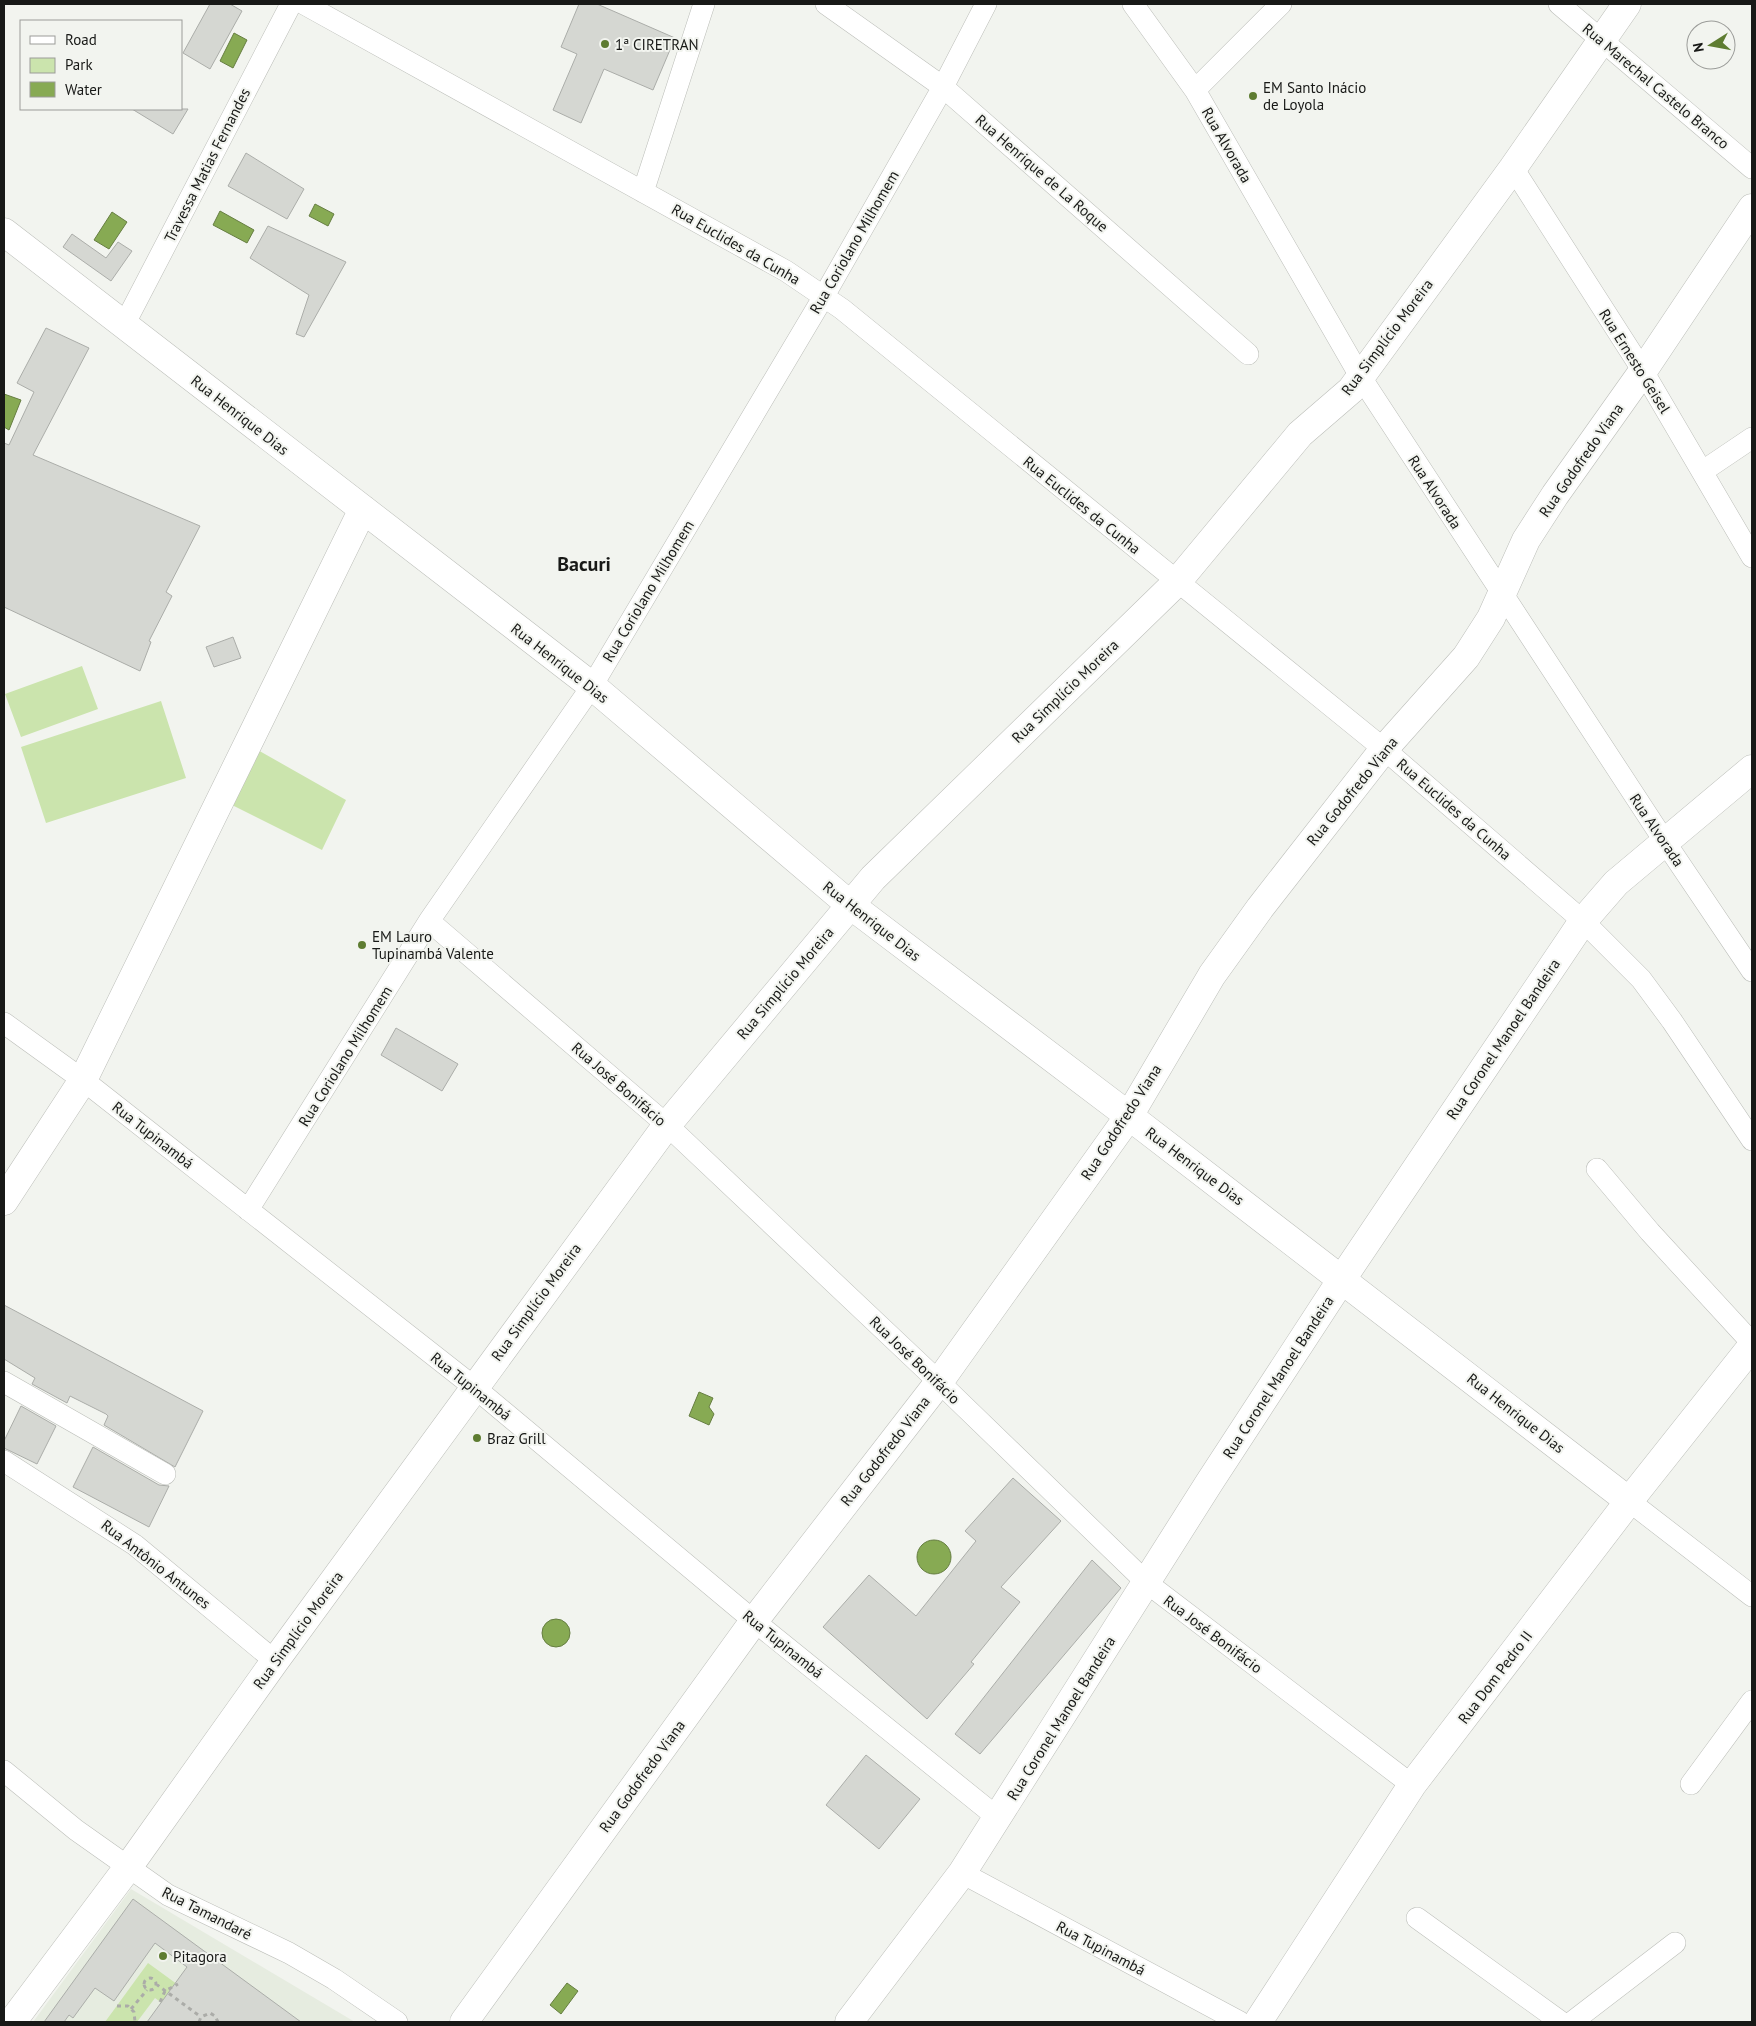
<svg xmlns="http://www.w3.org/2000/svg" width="1756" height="2026" viewBox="0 0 1756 2026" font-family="'PT Sans',sans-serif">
<rect width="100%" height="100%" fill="#f2f4ef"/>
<!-- built -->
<path fill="#e6ece0" d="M131 1889 355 2022H33Z"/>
<!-- green -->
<path fill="#cbe4ad" d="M82 666 98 709 21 737 5 694Z
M161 701 186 778 46 823 21 747Z
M256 749 346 800 322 850 232 805Z
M148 1963 229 2022H188L155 1998 137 2022H105Z"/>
<!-- water -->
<path fill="#87aa53" stroke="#667e41" d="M234 33 247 40 233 68 220 61Z
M315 204 334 214 328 226 309 216Z
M220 211 254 230 247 243 213 225Z
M112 212 127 222 109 249 94 240Z
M4 394 21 400 9 430 4 427Z
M699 1392 713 1398 709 1407 714 1414 709 1425 689 1416Z
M917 1557a17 17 0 1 1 34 0a17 17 0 1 1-34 0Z
M542 1633a14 14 0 1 1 28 0a14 14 0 1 1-28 0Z
M567 1983 578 1991 561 2014 550 2005Z"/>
<!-- building -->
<path fill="#d5d7d2" stroke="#abada9" d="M210 4H230L242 11 210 69 183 53Z
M579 4H597L675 38 653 90 604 69 581 123 553 110 577 54 561 47Z
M132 109H188L173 134Z
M246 153 304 189 287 219 228 186Z
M268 226 346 262 304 337 296 334 309 295 250 258Z
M72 234 106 258 118 242 132 251 111 281 63 247Z
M46 328 89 348 33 455 200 526 166 592 172 596 149 641 151 642 140 671 4 607V443L9 445 34 392 17 383Z
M233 637 241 658 214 667 206 647Z
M396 1028 458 1064 442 1091 381 1055Z
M4 1305 203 1411 175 1467 104 1425 108 1416 106 1414 70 1396 67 1403 32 1384 35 1378 4 1359Z
M21 1406 56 1426 37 1464 4 1448V1441Z
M93 1447 159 1485 169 1486 149 1527 73 1487Z
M1013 1478 1061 1521 1001 1587 1020 1602 971 1662 974 1664 927 1719 823 1627 869 1575 916 1616 976 1541 965 1531Z
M1092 1560 1121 1588 980 1754 955 1734Z
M866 1755 920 1799 879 1849 826 1805Z
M133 1899 301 2022H147L187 1967 155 1943 114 2001 95 1988 73 2018 69 2015 64 2022H44Z"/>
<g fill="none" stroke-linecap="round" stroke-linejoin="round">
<!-- minor casing -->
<g stroke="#bcbeb9" stroke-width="22">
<path id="minor" d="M304 4 786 271 842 309 1384 749 1583 921 1641 979 1672 1021 1752 1140
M826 4 943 87 1248 354
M1133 4 1195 90 1360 376 1665 842 1752 971
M1559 4 1752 168
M1195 90 1281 4
M1513 168 1643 371 1752 557
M643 192 704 4
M124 325 291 4
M1703 471 1752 438
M429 921 667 1125 939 1382 1147 1583 1412 1785
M4 1023 83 1080 474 1387 754 1621 998 1818
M1597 1169 1650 1232 1752 1343
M248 1210 429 921 592 686 824 296 943 87 986 4
M4 1382 165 1474
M4 1461 135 1545 275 1661
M1629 1501 1752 1596
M4 1771 76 1830 168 1895 289 1953 334 1979 397 2022
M1691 1784 1752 1701
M962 1873 1240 2022
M1417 1918 1561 2022
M1572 2022 1675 1943"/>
</g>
<!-- tertiary casing -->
<g stroke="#bcbeb9" stroke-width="29">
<path id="tertiary" d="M4 232 592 686 849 904 1129 1116 1629 1501
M4 1201 83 1080 363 509
M12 2022 129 1866 275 1661 667 1125 873 878 1177 582 1300 434 1351 390 1513 168 1627 4
M464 2022 754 1621 939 1382 1129 1116 1212 975 1260 908 1384 749 1466 657 1491 618 1526 540 1555 495 1643 371 1752 208
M849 2022 962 1873 1209 1483 1342 1279 1583 921 1616 883 1752 769"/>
</g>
<!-- secondary casing -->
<g stroke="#bcbeb9" stroke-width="29">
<path id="secondary" d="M1258 2022 1412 1785 1629 1501 1752 1346"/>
</g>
<!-- path -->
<path stroke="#abaca8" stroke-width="3" stroke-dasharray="4 4" stroke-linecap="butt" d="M144 1984a6 6 0 1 1 12 0a6 6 0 1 1-12 0Z
M156 1984 201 2017
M160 2002 165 1991 178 1984
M117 2006H128L134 2012 135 2022
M131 2009 147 1990
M199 2022 201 2017 210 2013 215 2016 218 2022"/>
<!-- minor -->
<use href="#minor" stroke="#fff" stroke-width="21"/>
<!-- tertiary -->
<use href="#tertiary" stroke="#fff" stroke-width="28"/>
<!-- secondary -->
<use href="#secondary" stroke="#fff" stroke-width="28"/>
</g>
<!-- markers -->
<g fill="#5e7c31" stroke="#f2f4ef" stroke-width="2">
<circle cx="605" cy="44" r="5"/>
<circle cx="1253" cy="96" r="5"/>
<circle cx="362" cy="945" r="5"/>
<circle cx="477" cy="1438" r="5"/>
<circle cx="163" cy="1956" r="5"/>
</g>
<g text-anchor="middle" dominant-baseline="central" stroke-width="4" stroke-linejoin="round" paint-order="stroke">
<!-- poi labels -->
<g font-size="15" fill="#181917" stroke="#f2f4ef" text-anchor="start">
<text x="615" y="44">1ª CIRETRAN</text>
<text x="1263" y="87">EM Santo Inácio<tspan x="1263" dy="17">de Loyola</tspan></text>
<text x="372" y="936">EM Lauro<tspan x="372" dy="17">Tupinambá Valente</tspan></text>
<text x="487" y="1438">Braz Grill</text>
<text x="173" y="1956">Pitagora</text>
</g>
<!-- street labels -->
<g font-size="15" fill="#181917" stroke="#f2f4ef">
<text transform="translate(1656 86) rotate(40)">Rua Marechal Castelo Branco</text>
<text transform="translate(1227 145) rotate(60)">Rua Alvorada</text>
<text transform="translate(207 165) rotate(-63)">Travessa Matias Fernandes</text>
<text transform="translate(1042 173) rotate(41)">Rua Henrique de La Roque</text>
<text transform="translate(854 242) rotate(-60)">Rua Coriolano Milhomem</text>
<text transform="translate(736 244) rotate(30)">Rua Euclides da Cunha</text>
<text transform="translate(1387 337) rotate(-53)">Rua Simplício Moreira</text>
<text transform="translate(1635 361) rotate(58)">Rua Ernesto Geisel</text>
<text transform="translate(240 415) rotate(38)">Rua Henrique Dias</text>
<text transform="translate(1581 460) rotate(-55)">Rua Godofredo Viana</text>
<text transform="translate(1435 492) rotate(57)">Rua Alvorada</text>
<text transform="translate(1082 505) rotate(39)">Rua Euclides da Cunha</text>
<text transform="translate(648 591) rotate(-59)">Rua Coriolano Milhomem</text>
<text transform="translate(560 663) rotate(38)">Rua Henrique Dias</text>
<text transform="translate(1065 691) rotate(-44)">Rua Simplício Moreira</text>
<text transform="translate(1352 791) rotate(-51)">Rua Godofredo Viana</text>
<text transform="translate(1454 809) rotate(41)">Rua Euclides da Cunha</text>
<text transform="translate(1657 830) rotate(56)">Rua Alvorada</text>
<text transform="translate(872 921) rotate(38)">Rua Henrique Dias</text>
<text transform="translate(785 983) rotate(-50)">Rua Simplício Moreira</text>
<text transform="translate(1503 1039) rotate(-56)">Rua Coronel Manoel Bandeira</text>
<text transform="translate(345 1056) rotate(-58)">Rua Coriolano Milhomem</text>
<text transform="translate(619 1084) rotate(41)">Rua José Bonifácio</text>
<text transform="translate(1121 1122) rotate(-57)">Rua Godofredo Viana</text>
<text transform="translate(153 1135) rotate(38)">Rua Tupinambá</text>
<text transform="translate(1195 1166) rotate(37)">Rua Henrique Dias</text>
<text transform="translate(536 1302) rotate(-54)">Rua Simplício Moreira</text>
<text transform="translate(915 1360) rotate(44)">Rua José Bonifácio</text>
<text transform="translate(1278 1377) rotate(-57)">Rua Coronel Manoel Bandeira</text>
<text transform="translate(471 1386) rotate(39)">Rua Tupinambá</text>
<text transform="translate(1516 1413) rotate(38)">Rua Henrique Dias</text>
<text transform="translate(885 1451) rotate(-52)">Rua Godofredo Viana</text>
<text transform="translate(156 1564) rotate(38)">Rua Antônio Antunes</text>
<text transform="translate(298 1630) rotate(-54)">Rua Simplício Moreira</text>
<text transform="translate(1213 1634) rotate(37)">Rua José Bonifácio</text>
<text transform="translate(783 1644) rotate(39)">Rua Tupinambá</text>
<text transform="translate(1495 1677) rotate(-53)">Rua Dom Pedro II</text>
<text transform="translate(1061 1718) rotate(-58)">Rua Coronel Manoel Bandeira</text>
<text transform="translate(642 1776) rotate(-54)">Rua Godofredo Viana</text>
<text transform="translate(207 1913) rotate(27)">Rua Tamandaré</text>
<text transform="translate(1101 1948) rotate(28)">Rua Tupinambá</text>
</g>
<!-- district labels -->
<g font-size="20" font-weight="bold" fill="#181917" stroke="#f2f4ef">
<text x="584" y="564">Bacuri</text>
</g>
</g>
<!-- border -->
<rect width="1756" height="2026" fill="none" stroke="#181917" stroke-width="10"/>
<!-- legend -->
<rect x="20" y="20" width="162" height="90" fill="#f2f4ef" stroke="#9b9c99"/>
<rect x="30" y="36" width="25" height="8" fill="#ffffff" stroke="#9b9c99"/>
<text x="65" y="45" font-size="15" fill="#181917">Road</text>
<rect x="30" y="58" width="25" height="15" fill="#cbe4ad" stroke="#9b9c99"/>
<text x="65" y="70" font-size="15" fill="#181917">Park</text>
<rect x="30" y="82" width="25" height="15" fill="#87aa53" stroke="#9b9c99"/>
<text x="65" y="95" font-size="15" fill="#181917">Water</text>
<!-- north arrow -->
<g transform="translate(1711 45) rotate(259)"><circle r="24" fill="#f2f4ef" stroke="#9b9c99"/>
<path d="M0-4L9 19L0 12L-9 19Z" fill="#5e7c31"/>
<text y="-8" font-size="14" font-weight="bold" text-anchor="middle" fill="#181917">N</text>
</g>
</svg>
